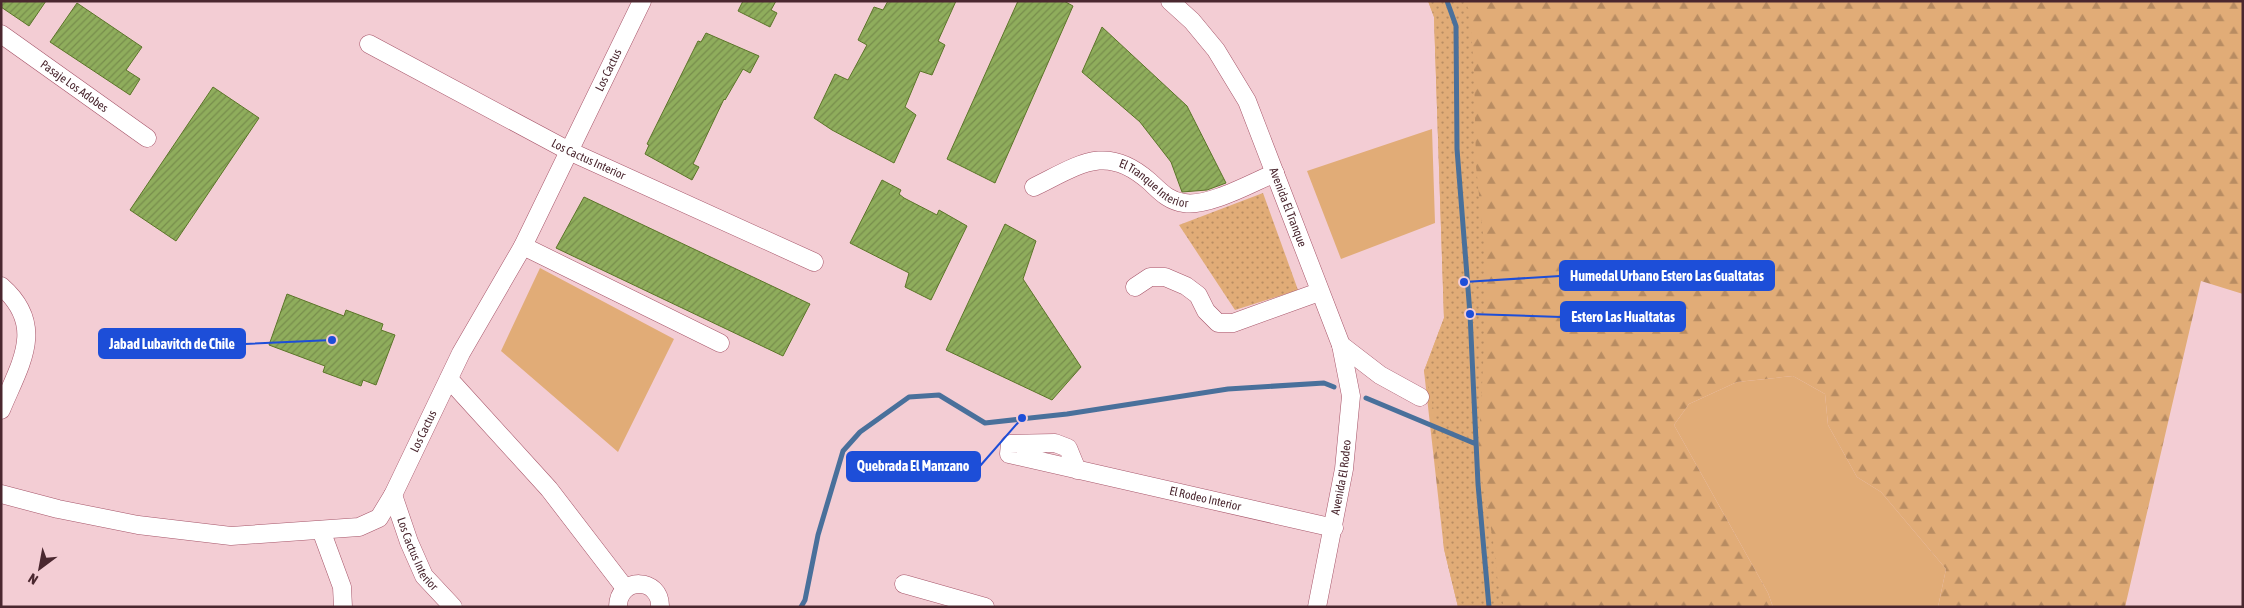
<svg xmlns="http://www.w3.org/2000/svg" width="2244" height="608" viewBox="0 0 2244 608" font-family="'Asap Condensed',sans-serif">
<defs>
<pattern id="forest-firs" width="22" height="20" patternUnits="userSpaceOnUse" patternTransform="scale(1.25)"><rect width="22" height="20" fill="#e1ac77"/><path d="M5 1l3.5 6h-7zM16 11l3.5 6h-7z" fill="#b88c62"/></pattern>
<pattern id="park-dots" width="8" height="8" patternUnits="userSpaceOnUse" patternTransform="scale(1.25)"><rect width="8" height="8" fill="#e1ac77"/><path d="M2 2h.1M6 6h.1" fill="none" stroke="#b88c62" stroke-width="1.8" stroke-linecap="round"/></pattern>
<pattern id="building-hatch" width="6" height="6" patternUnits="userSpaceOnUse" patternTransform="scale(1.25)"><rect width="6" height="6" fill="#8fad5c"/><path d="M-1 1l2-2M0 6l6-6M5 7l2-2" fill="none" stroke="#778d4c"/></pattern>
</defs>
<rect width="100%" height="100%" fill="#f3cdd4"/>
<!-- grass -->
<path fill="#e1ac77" d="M1432 129 1435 223 1341 259 1307 171Z
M540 268 674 339 618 452 501 351Z
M1793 376 1825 394 1828 425 1857 477 1881 492 1946 569 1938 607H1773L1768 593 1674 425 1689 404 1737 382Z"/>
<!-- forest -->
<path fill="url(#forest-firs)" d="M1428 1H2243V294L2201 281 2125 607H1938L1946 569 1881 492 1857 477 1828 425 1825 394 1793 376 1737 382 1689 404 1674 425 1768 593 1773 607H1458L1444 549 1424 371 1444 318 1434 17Z"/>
<!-- park -->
<path fill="url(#park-dots)" d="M1428 1H1466L1470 18 1474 69 1476 166 1485 253 1486 312 1478 458 1493 540 1498 584 1504 607H1458L1444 549 1434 411 1424 371 1444 318 1434 17Z
M1263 193 1298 290 1235 310 1179 225Z"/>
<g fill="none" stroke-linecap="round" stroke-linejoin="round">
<!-- stream -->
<path stroke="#49709b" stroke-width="5" d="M1447 1 1456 26 1457 149 1470 314 1478 484 1489 607
M1366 398 1476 444
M801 607 805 600 818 535 843 451 860 432 909 397 939 395 985 423 1067 414 1228 389 1324 383 1334 387"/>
</g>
<!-- building -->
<path fill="url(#building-hatch)" stroke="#5b7528" d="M1 1H46L29 26 1 7Z
M743 1H776L771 10 777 13 770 27 738 11Z
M888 1H956L938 41 945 45 932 75 920 71 905 107 916 115 894 163 832 130 814 118 835 74 848 80 867 45 858 40 874 7 883 10Z
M1018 1H1064L1073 6 995 183 947 159Z
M77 3 142 47 126 70 140 79 130 95 50 42Z
M1102 27 1187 106 1226 183 1207 190 1182 192 1171 162 1140 122 1082 72Z
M706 33 759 56 750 73 743 69 725 100 724 99 693 164 699 167 692 180 645 154 649 145 647 144 698 41 701 42Z
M213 87 259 118 176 241 130 210Z
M882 180 901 190 899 194 904 198 937 215 939 210 967 226 931 300 905 287 909 273 850 243Z
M584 197 810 304 783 356 556 248Z
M1005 224 1036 241 1023 279 1081 367 1052 400 946 350Z
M287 294 344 316 346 310 383 324 381 330 395 335 376 385 363 380 361 386 323 372 325 366 269 345Z"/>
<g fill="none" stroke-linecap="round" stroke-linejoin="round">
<!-- minor casing -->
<g stroke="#a65569" stroke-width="19">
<g id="minor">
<path id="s1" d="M1170 1 1192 21 1216 50 1247 101 1341 345 1380 375 1420 397"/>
<path id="s2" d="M1 34 147 138"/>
<path id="s3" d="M369 44 569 151 814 262"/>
<path id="s4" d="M1034 187C1079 165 1106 143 1149 181 1160 191 1168 201 1184 203 1209 207 1251 183 1275 173"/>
<path d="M523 246 720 343"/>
<path d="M1 286C47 326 20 364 1 410"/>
<path d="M1135 287 1150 277H1165L1186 286 1198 295 1206 311 1218 323H1233L1319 292"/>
<path d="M449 379 549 489 625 588"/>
<path id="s5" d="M1077 470 1068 448 1055 443 1010 444 1009 454 1334 528"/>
<path id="s6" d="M1 494 58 509 138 525 231 536 359 527 379 518 393 495 461 353 523 246 642 1"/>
<path id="s7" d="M393 495 409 542 424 576 453 607"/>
<path d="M321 530 342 587 343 607"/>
<path d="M904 584 985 607"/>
<path d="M618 607C618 576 661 577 660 607"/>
<path id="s8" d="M1317 607 1344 469 1351 396 1341 345"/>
</g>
</g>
<!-- minor -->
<use href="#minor" stroke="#fff" stroke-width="18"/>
</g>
<g text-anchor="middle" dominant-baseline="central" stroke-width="4" stroke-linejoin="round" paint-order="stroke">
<!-- street labels -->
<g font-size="12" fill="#4a272f" stroke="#f3cdd4">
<text stroke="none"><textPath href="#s6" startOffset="888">Los Cactus</textPath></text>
<text stroke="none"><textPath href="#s2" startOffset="90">Pasaje Los Adobes</textPath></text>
<text stroke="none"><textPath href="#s3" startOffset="248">Los Cactus Interior</textPath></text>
<text stroke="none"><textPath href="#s4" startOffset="132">El Tranque Interior</textPath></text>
<text stroke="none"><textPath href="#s1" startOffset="241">Avenida El Tranque</textPath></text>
<text stroke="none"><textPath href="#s6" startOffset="482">Los Cactus</textPath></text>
<text stroke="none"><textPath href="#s8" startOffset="132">Avenida El Rodeo</textPath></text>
<text stroke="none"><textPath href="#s5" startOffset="294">El Rodeo Interior</textPath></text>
<text stroke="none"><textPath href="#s7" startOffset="64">Los Cactus Interior</textPath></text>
</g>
</g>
<!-- callouts -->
<path fill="none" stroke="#1d4ed8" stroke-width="2" d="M1464 282L1560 276M1470 314L1561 317M332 340L245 344M1022 418L980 466"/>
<g fill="#1d4ed8" stroke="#f3cdd4" stroke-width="2">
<circle cx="1464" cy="282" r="5"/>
<circle cx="1470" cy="314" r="5"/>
<circle cx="332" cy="340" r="5"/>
<circle cx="1022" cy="418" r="5"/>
</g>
<g fill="#1d4ed8" stroke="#1d4ed8" stroke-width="2">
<rect x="1560" y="261" width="214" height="29" rx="5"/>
<rect x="1561" y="302" width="124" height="29" rx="5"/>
<rect x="99" y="329" width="146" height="29" rx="5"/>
<rect x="847" y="452" width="133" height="29" rx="5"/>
</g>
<g font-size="14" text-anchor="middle" font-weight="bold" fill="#fff">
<text x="1667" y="281">Humedal Urbano Estero Las Gualtatas</text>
<text x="1623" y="322">Estero Las Hualtatas</text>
<text x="172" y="349">Jabad Lubavitch de Chile</text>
<text x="913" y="471">Quebrada El Manzano</text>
</g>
<!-- border -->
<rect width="2244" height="608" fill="none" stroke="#4a272f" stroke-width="5"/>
<!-- north arrow -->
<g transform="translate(40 568) rotate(212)" stroke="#f3cdd4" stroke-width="4" paint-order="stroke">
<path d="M0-4L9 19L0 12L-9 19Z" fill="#4a272f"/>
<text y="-8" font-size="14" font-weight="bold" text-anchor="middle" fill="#4a272f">N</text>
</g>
</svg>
